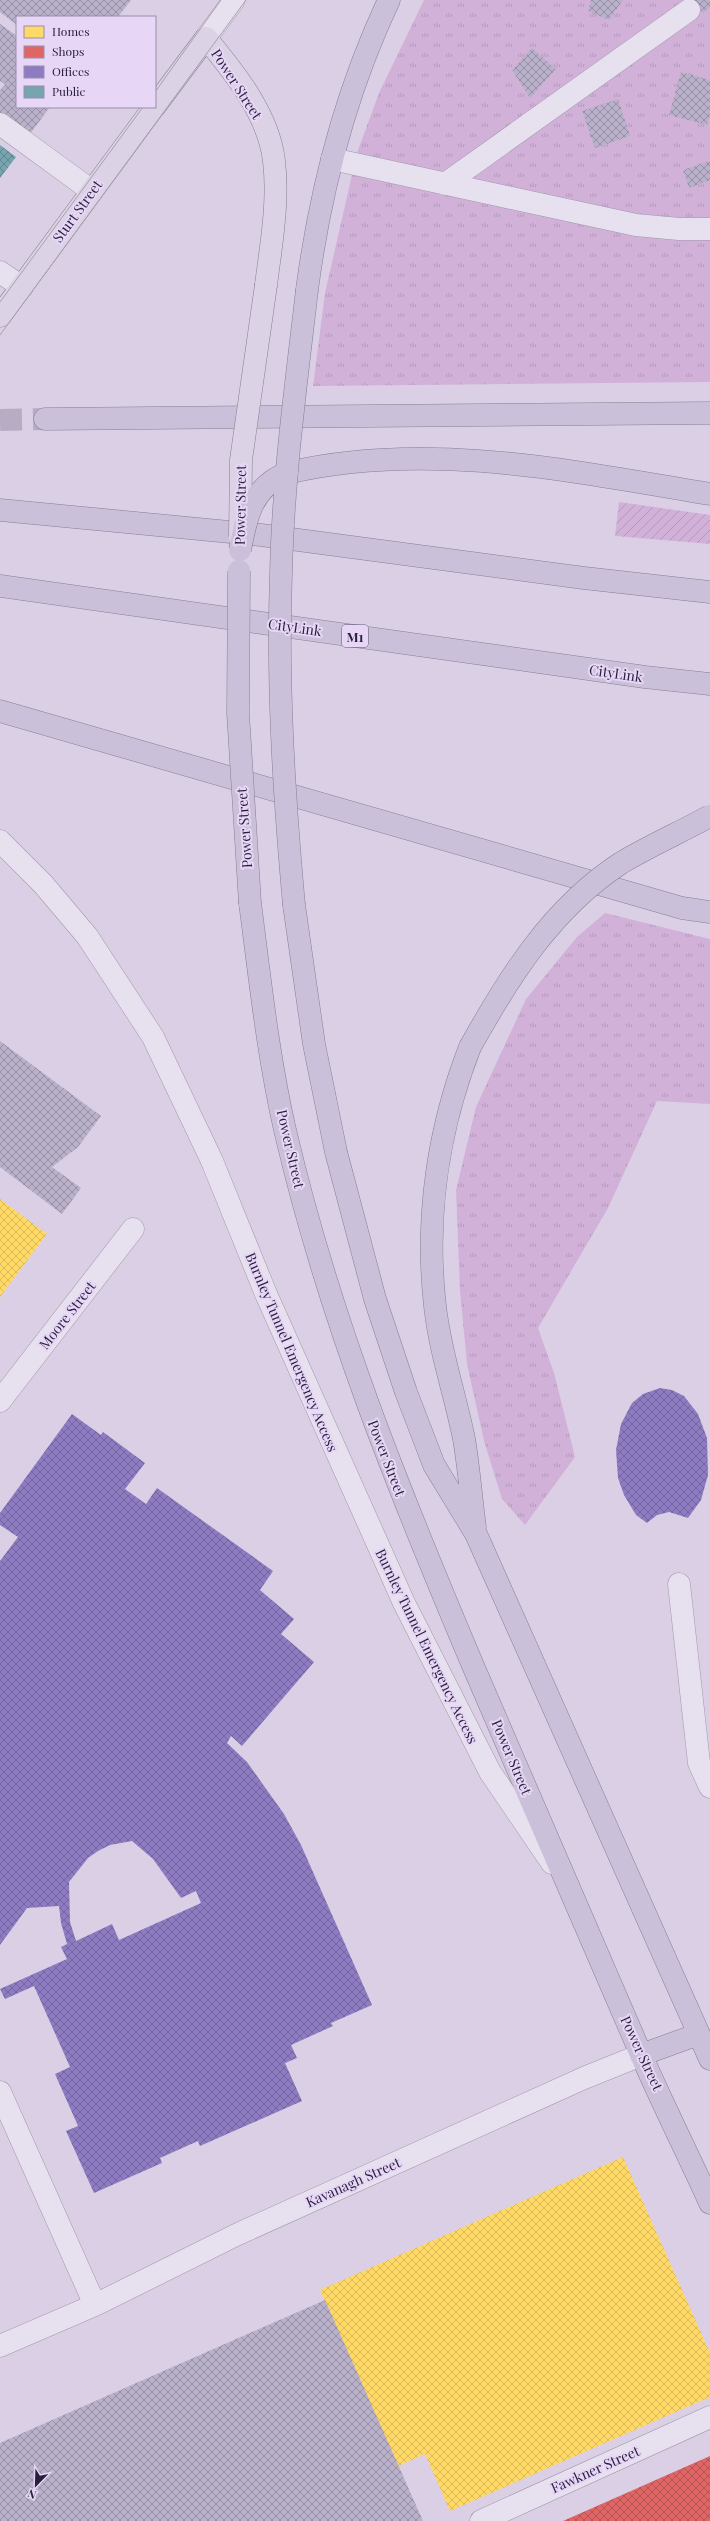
<svg xmlns="http://www.w3.org/2000/svg" width="710" height="2521" viewBox="0 0 710 2521" font-family="'Playfair Display',serif">
<defs>
<pattern id="grass-tufts" width="24" height="20" patternUnits="userSpaceOnUse"><rect width="24" height="20" fill="#d2b1d9"/><path d="M3 7l-1-3M5 7V3M7 7l1-3M15 17l-1-3M17 17v-4M19 17l1-3" fill="none" stroke="#b498bb"/></pattern>
<pattern id="garden-furrows" width="10" height="10" patternUnits="userSpaceOnUse"><rect width="10" height="10" fill="#d2b1d9"/><path d="M-1 1l2-2M0 10L10 0M9 11l2-2" fill="none" stroke="#b498bb"/></pattern>
<pattern id="homes-cross-hatch" width="8" height="8" patternUnits="userSpaceOnUse"><rect width="8" height="8" fill="#ffd966"/><path d="M0 0l8 8M0 8l8-8" fill="none" stroke="#dbba59"/></pattern>
<pattern id="shops-cross-hatch" width="8" height="8" patternUnits="userSpaceOnUse"><rect width="8" height="8" fill="#e06666"/><path d="M0 0l8 8M0 8l8-8" fill="none" stroke="#b65355"/></pattern>
<pattern id="offices-cross-hatch" width="8" height="8" patternUnits="userSpaceOnUse"><rect width="8" height="8" fill="#8e7cc3"/><path d="M0 0l8 8M0 8l8-8" fill="none" stroke="#7465a0"/></pattern>
<pattern id="public-cross-hatch" width="8" height="8" patternUnits="userSpaceOnUse"><rect width="8" height="8" fill="#76a5af"/><path d="M0 0l8 8M0 8l8-8" fill="none" stroke="#618690"/></pattern>
<pattern id="building-cross-hatch" width="8" height="8" patternUnits="userSpaceOnUse"><rect width="8" height="8" fill="#b9b0ca"/><path d="M0 0l8 8M0 8l8-8" fill="none" stroke="#968fa5"/></pattern>
</defs>
<rect width="100%" height="100%" fill="#dbcfe6"/>
<!-- grass -->
<path fill="url(#grass-tufts)" d="M424 0H710V382L313 386 325 293 357 153 379 93Z
M605 913 710 939V1104L657 1101 608 1208 538 1328 554 1373 575 1457 525 1525 502 1499 484 1441 467 1364 460 1291 456 1190 476 1107 526 999 577 937Z"/>
<!-- garden -->
<path fill="url(#garden-furrows)" d="M619 502 710 515V544L615 536Z"/>
<!-- homes -->
<path fill="url(#homes-cross-hatch)" d="M0 1199 47 1234 0 1297Z
M623 2157 710 2353V2397L450 2511 425 2454 398 2466 320 2290Z"/>
<!-- shops -->
<path fill="url(#shops-cross-hatch)" d="M710 2456V2521H563Z"/>
<!-- offices -->
<path fill="url(#offices-cross-hatch)" fill-rule="evenodd" d="M660 1388 672 1390 684 1396 698 1414 707 1438 708 1475 701 1500 688 1518 669 1512 657 1515 647 1523 636 1515 624 1495 618 1478 616 1450 621 1424 632 1403 643 1394Z
M72 1414 101 1435 103 1432 145 1463 125 1489 146 1504 157 1488 273 1571 260 1590 294 1619 281 1634 314 1662 242 1746 231 1736 227 1743 247 1762 284 1814 301 1845 372 2005 331 2023 333 2026 291 2045 297 2058 285 2063 302 2101 200 2146 198 2141 160 2158 162 2163 94 2193 66 2131 78 2126 55 2074 70 2067 34 1986 5 1999 0 1989 67 1959 61 1947 67 1944 61 1923 59 1906 27 1908 0 1945V1561L18 1537 0 1525V1513ZM132 1841 153 1859 181 1898 196 1891 201 1903 119 1940 112 1924 76 1941 70 1922 69 1882 88 1858 98 1851 110 1845Z"/>
<!-- public -->
<path fill="url(#public-cross-hatch)" d="M0 145 16 157 0 178Z"/>
<!-- building -->
<path fill="url(#building-cross-hatch)" d="M0 0H131L118 17H17V25L0 12Z
M591 0H623L609 20 588 11Z
M692 0H710V7L703 13Z
M0 24 17 36V107H50L27 138 0 118V90L5 84 0 81Z
M532 48 556 69 530 98 512 70Z
M681 72 710 80V115L707 125 669 115Z
M618 99 630 136 595 148 582 111Z
M710 161V180L689 188 683 170Z
M0 1041 101 1116 78 1147 52 1167 81 1188 62 1214 0 1167Z
M325 2300 423 2521H0V2443Z"/>
<g fill="none" stroke-linecap="round" stroke-linejoin="round">
<!-- highway-tunnel -->
<path stroke="#b7acc4" stroke-width="22" stroke-dasharray="22 11" stroke-linecap="butt" d="M0 420 45 419"/>
<!-- minor casing -->
<g stroke="#a098ab" stroke-width="23">
<path id="minor" d="M206 38 234 0
M0 124 92 191
M332 159 636 225 679 229H710
M445 184 689 10
M0 272 22 287
M0 841 43 884 87 936 153 1037 212 1161 266 1294 404 1603 490 1772 552 1863
M0 1401 133 1229
M679 1584 699 1763 710 1787
M0 2092 95 2305
M0 2346 95 2305 238 2234 584 2078 641 2055
M481 2521 710 2417"/>
</g>
<!-- major casing -->
<g stroke="#867f91" stroke-width="23">
<path id="major" d="M155 106 206 38C234 72 269 115 274 161 279 202 271 245 266 285
M0 316 154 107"/>
</g>
<!-- highway casing -->
<g stroke="#867f91" stroke-width="23">
<path id="highway" d="M307 290C320 191 346 91 389 0
M45 419 710 413
M287 473C425 440 572 471 710 494
M0 510 261 535 584 578 710 592
M0 586 645 677 710 684
M0 711 682 908 710 912
M250 903C260 979 268 1056 285 1130 329 1319 399 1491 474 1668 529 1796 584 1924 640 2052 662 2103 687 2152 710 2203
M294 905 314 1044 336 1152 375 1299 406 1392 434 1465 476 1534 710 2059
M470 1047C438 1129 425 1218 435 1306 440 1352 455 1394 464 1439 469 1468 471 1498 475 1527
M641 2055 699 2034"/>
</g>
<!-- minor -->
<use href="#minor" stroke="#e7e0ee" stroke-width="22"/>
<!-- major -->
<use href="#major" stroke="#dcd2e5" stroke-width="22"/>
<!-- highway -->
<use href="#highway" stroke="#cbc0d9" stroke-width="22"/>
<!-- tram -->
<path stroke="#a6a1ad" stroke-width="1" d="M155 92 221 0
M0 302 143 107
M0 335 246 0"/>
<!-- major-bridge casing -->
<g stroke="#867f91" stroke-width="23" stroke-linecap="butt">
<path id="major-bridge" d="M240 537 241 460 266 285"/>
</g>
<!-- highway-bridge casing -->
<g stroke="#867f91" stroke-width="23" stroke-linecap="butt">
<path id="highway-bridge" d="M240 550C246 517 252 487 287 473
M239 571 238 713 250 903
M294 905C284 795 277 685 281 574 283 479 296 385 307 290
M470 1047C509 977 552 908 621 863 649 846 681 832 710 816"/>
</g>
<!-- major-bridge -->
<use href="#major-bridge" stroke="#dcd2e5" stroke-width="22"/>
<!-- highway-bridge -->
<use href="#highway-bridge" stroke="#cbc0d9" stroke-width="22"/>
</g>
<g text-anchor="middle" dominant-baseline="central" stroke-width="4" stroke-linejoin="round" paint-order="stroke">
<!-- shield labels -->
<rect fill="#e7d6f6" stroke="#615673" stroke-width="1" x="342" y="625" width="26" height="22" rx="3"/>
<g font-size="13" font-weight="bold" fill="#271f3b">
<text x="355" y="636">M1</text>
</g>
<!-- street labels -->
<g font-size="14" fill="#271f3b" stroke="#e7d6f6">
<text transform="translate(237 84) rotate(57)">Power Street</text>
<text transform="translate(77 211) rotate(-54)">Sturt Street</text>
<text transform="translate(240 505) rotate(-89)">Power Street</text>
<text transform="translate(295 627) rotate(8)">CityLink</text>
<text transform="translate(616 673) rotate(8)">CityLink</text>
<text transform="translate(244 828) rotate(-94)">Power Street</text>
<text transform="translate(291 1149) rotate(77)">Power Street</text>
<text transform="translate(67 1315) rotate(-52)">Moore Street</text>
<text transform="translate(292 1352) rotate(67)">Burnley Tunnel Emergency Access</text>
<text transform="translate(387 1458) rotate(69)">Power Street</text>
<text transform="translate(427 1646) rotate(64)">Burnley Tunnel Emergency Access</text>
<text transform="translate(512 1757) rotate(67)">Power Street</text>
<text transform="translate(642 2053) rotate(65)">Power Street</text>
<text transform="translate(353 2182) rotate(-24)">Kavanagh Street</text>
<text transform="translate(595 2469) rotate(-24)">Fawkner Street</text>
</g>
</g>
<!-- legend -->
<rect x="16" y="16" width="140" height="92" fill="#e7d6f6" stroke="#9a8dab"/>
<rect x="24" y="26" width="20" height="12" fill="#ffd966" stroke="#9a8dab"/>
<text x="52" y="36" font-size="12" fill="#271f3b">Homes</text>
<rect x="24" y="46" width="20" height="12" fill="#e06666" stroke="#9a8dab"/>
<text x="52" y="56" font-size="12" fill="#271f3b">Shops</text>
<rect x="24" y="66" width="20" height="12" fill="#8e7cc3" stroke="#9a8dab"/>
<text x="52" y="76" font-size="12" fill="#271f3b">Offices</text>
<rect x="24" y="86" width="20" height="12" fill="#76a5af" stroke="#9a8dab"/>
<text x="52" y="96" font-size="12" fill="#271f3b">Public</text>
<!-- north arrow -->
<g transform="translate(36 2485) rotate(203)" stroke="#e7d6f6" stroke-width="3" paint-order="stroke">
<path d="M0-3L7 15L0 10L-7 15Z" fill="#271f3b"/>
<text y="-6" font-size="11" font-weight="bold" text-anchor="middle" fill="#271f3b">N</text>
</g>
</svg>
